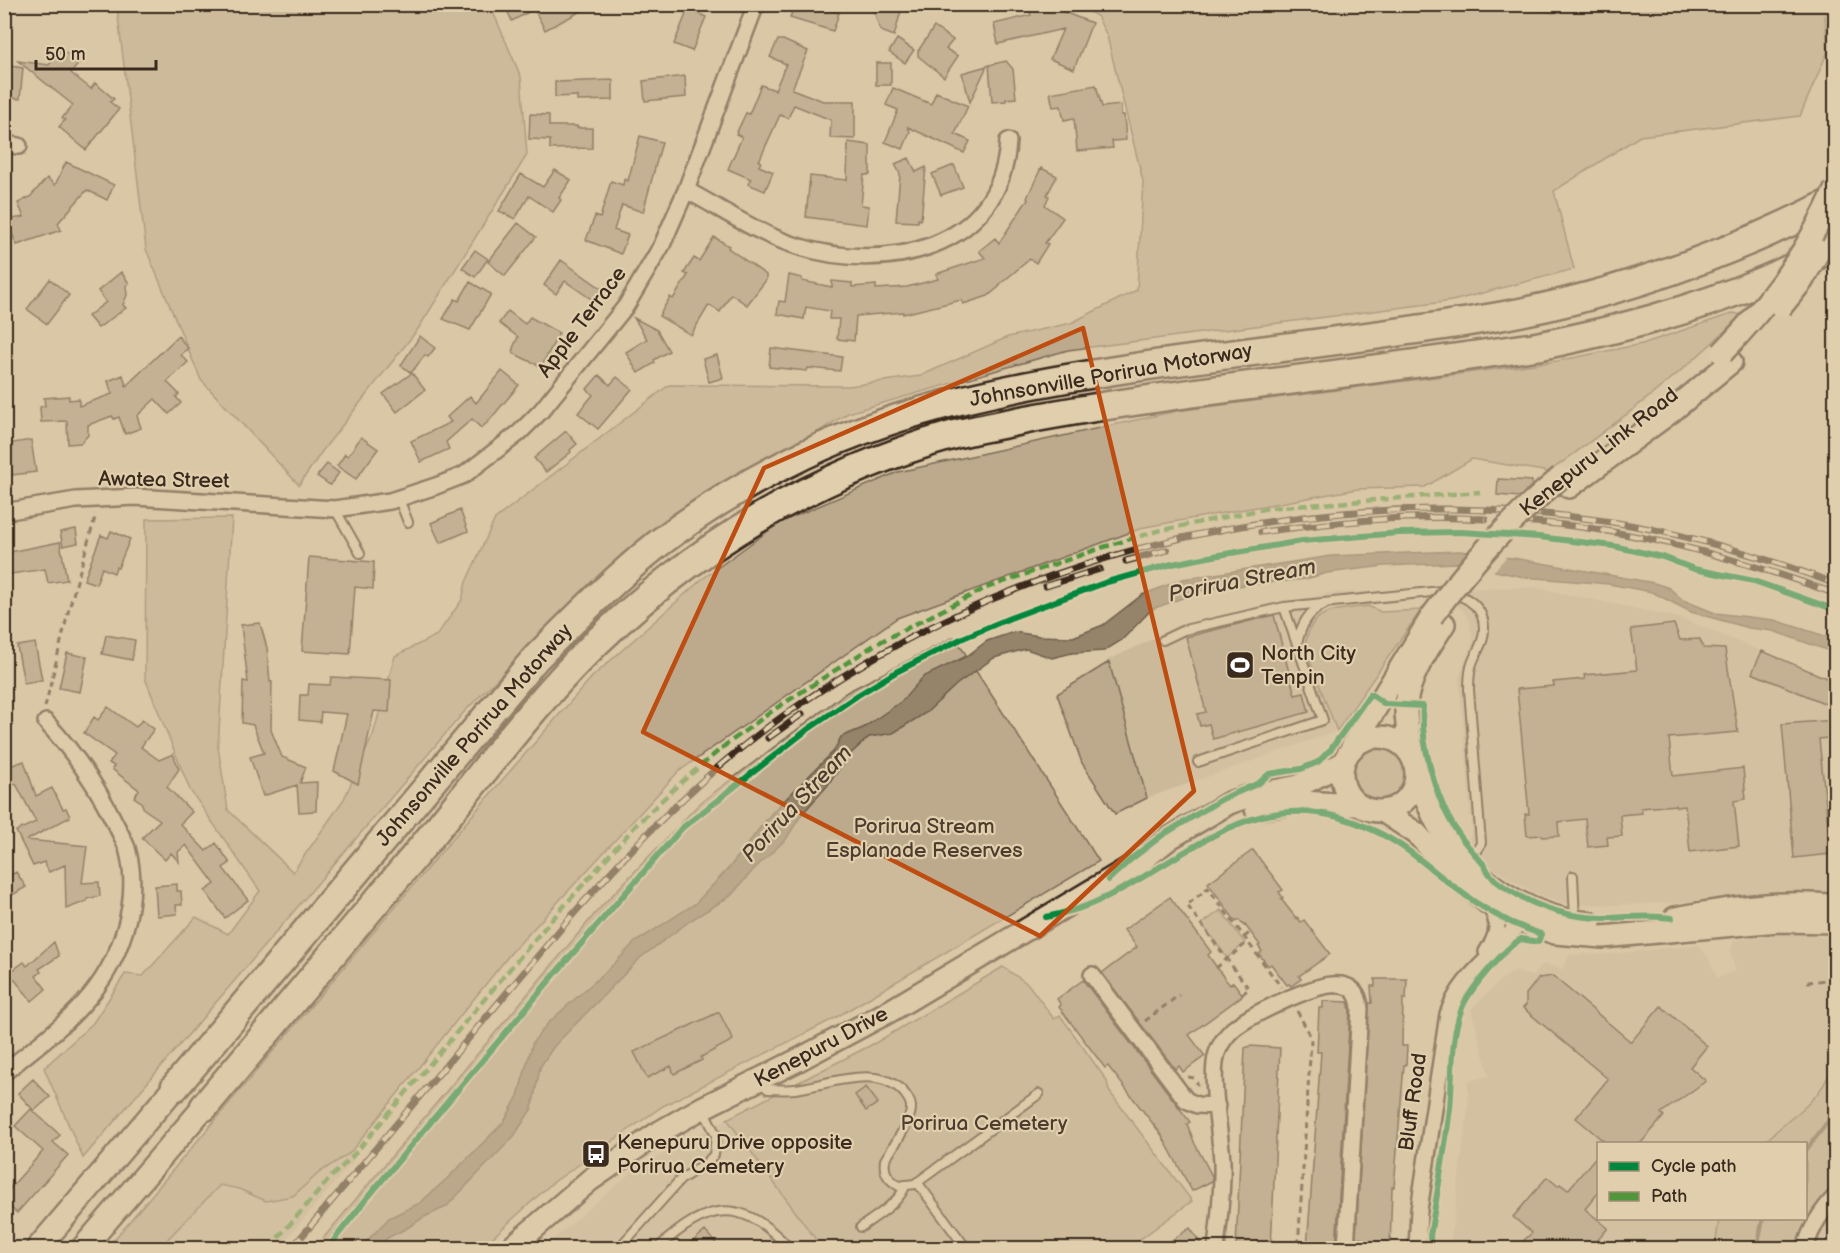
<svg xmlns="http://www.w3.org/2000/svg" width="1840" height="1253" viewBox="0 0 1840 1253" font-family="'Balsamiq Sans',sans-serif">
<rect width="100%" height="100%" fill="#dac7a6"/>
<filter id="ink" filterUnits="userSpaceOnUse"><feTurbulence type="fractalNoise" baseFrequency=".0167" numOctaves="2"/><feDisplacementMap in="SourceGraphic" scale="12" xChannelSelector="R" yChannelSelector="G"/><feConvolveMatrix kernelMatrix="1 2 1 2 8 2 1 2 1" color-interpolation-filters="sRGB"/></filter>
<g filter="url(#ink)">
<!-- built -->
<path fill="#cbb99a" d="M1533 587 1680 618 1835 681V896L1614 905 1565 904 1534 893 1489 866 1466 847 1472 830 1459 677 1473 641 1470 622 1462 609 1449 600 1425 598 1325 612 1309 629 1305 648 1337 731 1147 798 1108 660 1183 625 1329 593Z
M1800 931 1835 941V981L1830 987 1835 1061 1828 1080 1808 1104 1773 1134 1765 1143 1598 1144V1218L1719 1219 1715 1248H1450L1468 1107V1081L1489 1076 1471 1009 1501 980 1517 970 1522 974 1533 976 1543 964 1563 969 1569 955 1611 954 1698 945 1708 957 1717 978 1736 970 1730 953 1734 940Z
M727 1119 822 1248H543L634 1170Z
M350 1153 353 1162 278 1248H159L220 1184 239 1189 266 1201 293 1196 320 1172Z
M1835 1183V1248H1799L1802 1237 1817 1205Z"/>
<!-- green -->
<path fill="#bdaa8d" stroke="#7c6a56" stroke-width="1.5" d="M1511 4 1554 13 1581 4 1824 5 1828 51 1800 116 1640 136 1554 191 1574 269 1452 301 1068 350 848 413 617 559 465 711 83 1158 44 1068 93 1023 125 974 143 976 196 917 228 934 260 891 190 790 145 678 146 519 232 518 218 747 228 810 293 872 344 799 373 735 395 656 437 635 462 600 466 582 495 519 669 385 849 386 920 376 1008 337 1071 323 1137 290 1143 181 1107 36 1097 16 1077 5Z
M115 5H490L521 77 527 155 418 329 323 450 299 485 201 380 146 249 117 8Z
M1734 313 1741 315C1681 376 1617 422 1549 472L1472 459 1425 487 1358 489 1145 527 897 618 678 772 510 954 350 1153 320 1172 293 1196 266 1201 239 1189 220 1185 159 1248H107L491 793 592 677 702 579 779 523 898 472 1177 411 1557 361 1642 344Z
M1368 606 1381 612 1421 610 1337 731 1305 648C1309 607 1336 611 1368 606Z
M954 637 967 656 924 677 903 701 863 728 841 737 834 751 771 814 729 868 695 904 634 943 613 965 533 1042 518 1096 504 1122 451 1175 420 1203 389 1218 366 1242V1248H315L598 910 700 803 847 692Z
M1109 662 1147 798 1115 814 1082 763 1057 694Z
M976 671 1099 861 835 1018 663 1106 551 1184 481 1248H380L387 1238 407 1228 424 1217 446 1207 514 1136 532 1108 540 1067 554 1046 640 958 691 920 731 896 754 869 786 839 801 815 827 786 848 756 869 737 893 733 927 712 957 684Z
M1353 775a26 26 0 1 1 52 0a26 26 0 1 1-52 0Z
M1221 910 1245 943 1227 958 1202 924Z
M1003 967 1028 984 1054 1019 1060 1015 1107 1081 1109 1091 1192 1201 1128 1248H822L727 1119 877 1042Z
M1835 981V1049L1830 987Z
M1835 1061V1183C1817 1204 1806 1222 1799 1248H1715L1719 1219 1806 1218V1144L1765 1143C1777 1128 1793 1118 1807 1105 1821 1092 1829 1078 1835 1061Z"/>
<!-- water -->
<path fill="#95836a" stroke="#715f4c" stroke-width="1.5" d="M1460 551 1519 559 1654 583 1669 588 1683 600 1715 613 1774 620 1835 639V653L1773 631 1749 628 1691 612 1652 592 1609 584 1524 577 1457 563 1384 566 1327 573 1306 579 1207 589 1152 609 1122 640 1104 651 1072 653 1052 658 1026 649 994 658 957 684 927 712 893 733 869 737 848 756 827 786 801 815 786 839 754 869 730 896 691 920 640 958 554 1046 540 1067 532 1108 514 1136 446 1207 424 1217 407 1228 387 1238 380 1248H366V1242L389 1218 420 1203 451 1175 504 1122 518 1096 533 1042 548 1023 613 965 634 943 695 904 729 868 771 814 834 751 841 737 863 728 902 701 923 677 967 656 987 641 1014 632 1040 636 1073 637 1103 625 1142 595 1183 579 1331 556Z"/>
<!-- pier -->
<path fill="#dac7a6" d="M1472 550 1508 555 1492 573 1458 567Z"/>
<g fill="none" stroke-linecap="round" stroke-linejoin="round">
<!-- stream -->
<path stroke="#715f4c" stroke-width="4.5" d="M1806 1150 1836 1111
M1757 1248 1763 1218"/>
</g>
<!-- building -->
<path fill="#a9977d" stroke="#3b2a1e" stroke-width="1.5" d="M504 4H595L545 30 534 9 512 21Z
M794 4H809L839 13 833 31 790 18Z
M871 4H903L894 36 881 31Z
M1053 5 1062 9 1061 11 1092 23 1074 69 1050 59 1063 29 998 44 994 24 1031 15 1030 11Z
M688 9 706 17 692 51 674 44Z
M934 27 953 40 946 49 958 56 944 77 918 56V51Z
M897 39 914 50 905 63 889 52Z
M778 40H783L808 51 792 89 823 101H855V139L830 138 831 120 794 105 788 118 780 115 759 161 761 162 759 166 773 172 765 191 748 184 751 179 728 169 742 137 736 134 746 113 749 114 761 85 775 90 786 64 770 57Z
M61 49 79 63 71 73 91 89 95 83 114 99 110 102 119 109 86 150 59 127 65 120 62 118 73 105 18 61 49 65Z
M1006 61 1013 69 1016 98 1006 99V101L992 102 989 65Z
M876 63H891V85H876Z
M4 65 23 68 20 99 4 97Z
M987 66 970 102 962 73Z
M685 76 686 97 645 101 643 81Z
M613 80V100L577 101V96L555 97V82Z
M1096 85 1102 107 1121 105V115H1124L1126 140 1112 141 1113 148 1077 151 1074 118 1064 120 1061 106 1053 107 1050 93Z
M893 88 931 104 936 92 968 106 955 134 970 141 964 153 908 127 910 132 903 149 885 142 898 110 886 105Z
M530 114 549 115V126H577V128H592V148L550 149V140L529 139Z
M640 136 662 142 643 212 622 205 614 230 628 235 621 254 586 240 595 216 600 218 611 181 623 185 624 179 628 181Z
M848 142 870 145V175H864L861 205 869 206 867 225 806 217 810 176 847 180Z
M909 158 916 172 926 167 921 220 918 219V222L896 221 900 174 895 164Z
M66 162 114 185 107 200 87 190 58 223 61 230 17 245 6 220 24 217 18 203 30 197 47 178 55 185Z
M954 165 963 187 941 195 932 174Z
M1041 168 1057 176 1047 195 1049 196 1045 205 1063 218 1045 243 1048 244 1036 263 1030 259 999 285 1000 286 988 296 963 304 961 300 903 314V312L856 316 854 341 837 339 839 319H829L830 311 806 307 804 319 777 314 779 301 785 302 789 275 802 278V281L832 287V281L852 283V287L876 285V289L907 287 938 279 936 274 985 258 979 251 995 238 999 243 1028 199 1027 198Z
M555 170 571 180 559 198 561 200 553 212 529 196 515 219 499 211 521 174 543 187Z
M518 223 536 237 505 276 488 262Z
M714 237 729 246 728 248 766 275V280L747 305 731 294 720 312 709 305 691 335 659 316 670 297 673 299 688 275 684 273 694 258 699 261Z
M475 250 488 259 475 277 462 268Z
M561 260 602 289 594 301 565 281 556 294 544 285Z
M121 272 129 283 126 286 127 295 123 305 126 308 98 328 88 316 106 302 98 291Z
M50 279 69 295 47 324 27 309Z
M470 282 491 294 470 330 443 319 455 299 459 301Z
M508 311 525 324 530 317 559 333 541 367 513 353V348L518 337 499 323Z
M634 318 657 330 669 351 654 360 655 363 638 373 626 352 647 339Z
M178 336 188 348 181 355 188 362 167 382 179 394 176 397 181 403 169 414 155 399 137 416 141 428 125 434 119 417 114 419 112 416 88 425V435L81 443 68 444 67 421 41 422 40 407 45 406 44 398 69 396V400L79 399V406L112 394 108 381 123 375 126 386Z
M420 336 435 348 428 357 425 355 411 373 401 365Z
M771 348 842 357 840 371 808 368 807 371 769 367Z
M717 355 723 378 709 382 703 359Z
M502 371 519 385 488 422 481 428 472 419 446 442 449 449 421 462 411 441 451 422 447 417 470 396 476 403Z
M412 373 425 390 397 412 383 394Z
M599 375 610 385 617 377 632 389 598 429 578 413 593 395 587 389Z
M566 431 577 444 570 450 571 452 546 472 534 458Z
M361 437 378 449 356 479 337 466 345 454 348 456Z
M31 440 36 472 12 475 7 444Z
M327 464 339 473 330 485 317 476Z
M1498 479 1532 481V485L1520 497 1497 495Z
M460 510 468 531 440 543 431 523Z
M76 529 78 543 63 546 60 532Z
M111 531 130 539 118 568 116 567 114 573 102 568 96 584 84 580 101 535 108 538Z
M60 542 67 580 48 583 45 569 4 575V553Z
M309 557 374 562 373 589 355 587 350 654 302 651Z
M1274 615 1295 695 1304 693 1309 712 1213 739 1209 724 1200 726 1197 714 1206 712 1186 637Z
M260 623 267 648 270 682H272L271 730 282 757 306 767 300 783 317 782 316 811 299 812 297 785 263 796 250 757 264 753 253 725 242 723 243 681 248 682 241 625Z
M1674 624 1680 640 1700 639 1703 648 1725 649 1738 732 1669 738 1673 776 1743 768 1746 799 1734 801 1739 846 1690 852 1685 806 1676 807V805L1641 808 1642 813 1620 815 1622 836 1607 837 1608 845 1588 847 1585 819 1558 822 1559 836 1542 837V835L1527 836 1525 814H1529L1517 689 1554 686 1553 682 1585 679 1584 675 1637 670 1631 629Z
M106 635 135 640 132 660 102 654Z
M35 643 42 680 24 683 17 646Z
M1762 651 1836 682V708L1752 673Z
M67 653 87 657 80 692 59 688Z
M331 677 391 680 389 712 374 711 358 784 334 771 347 714 321 712 320 722 299 720 300 695H308L309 684 330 685Z
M108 707 136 727 142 720 154 729 141 747 159 760 173 754 179 769 167 787 192 812 180 824 206 851 216 843 230 863 223 868 248 900 225 918 205 891 215 884 186 845 178 852 179 862 171 853 165 860 142 838 160 820 144 809 141 802 134 797 139 790 112 769 114 766 109 763 115 755 84 733 94 717 98 720Z
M1836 720V737L1819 739 1831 854 1794 858 1782 724Z
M24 761 36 796 52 788 63 809 66 808 70 817 27 840 87 846 82 883 99 882 100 896 87 899V901L66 909 65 865 49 872 44 862 33 866 16 831 36 822 16 784 4 788V768Z
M1253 850 1283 890 1279 892 1283 898 1281 899 1296 918 1297 917 1301 922 1304 920 1330 954 1299 976 1301 979 1291 986 1289 984 1287 985 1271 964 1268 966 1259 954 1262 951 1258 946 1260 945 1245 925 1244 926 1239 920 1236 922 1208 883Z
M16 872 26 887 4 900V879Z
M177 884V891H181L182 905H176L177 914 157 916 155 886Z
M1170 897 1211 952 1208 955 1225 979 1230 985 1233 982 1243 995 1189 1035 1205 1056 1183 1072 1179 1066 1175 1069 1102 973 1137 947 1124 930Z
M54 942 59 956 39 969 41 972 36 976 46 989 32 1001 9 973 24 962 27 966Z
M1553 976 1631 1042 1661 1006 1707 1046 1690 1067 1706 1081 1661 1113 1664 1116 1641 1143H1606L1576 1118 1608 1079 1523 1008 1526 1005V994L1539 978Z
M1375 979H1407L1406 999H1403L1402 1046H1407L1406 1065H1404L1394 1187H1392L1390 1248H1362L1363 1239 1356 1238 1369 1003H1372L1371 986H1375Z
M1083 980 1190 1122 1187 1124 1195 1144 1212 1176V1181L1192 1191 1161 1134 1108 1066 1105 1068 1059 1007 1061 1005 1057 999Z
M1323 1001 1348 1002 1350 1010 1336 1248H1307L1321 1052H1317L1319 1008H1323Z
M719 1012 733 1040 701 1057 702 1060 674 1074 671 1066 647 1078 634 1052Z
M1250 1046 1280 1048 1271 1248H1236L1245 1048Z
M33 1079 50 1097 34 1111 18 1093Z
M866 1087 878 1103 866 1111 855 1095Z
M31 1109 60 1135 53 1142 68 1155 17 1213 4 1202V1195L43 1151 15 1126Z
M1599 1153V1192L1585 1209 1608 1228 1591 1248H1530L1522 1242 1532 1233 1513 1217 1547 1177 1558 1186 1560 1184 1568 1190Z
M1190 1228 1204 1248H1160Z
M705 1231 720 1248H685Z"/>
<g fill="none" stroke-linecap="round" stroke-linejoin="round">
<!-- service casing -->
<g stroke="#3b2a1e" stroke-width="12">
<path id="service" d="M399 499 408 522
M335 509 360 553
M1163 640 1184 630 1284 607 1441 591C1468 594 1491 610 1482 641 1479 650 1473 658 1471 667 1469 675 1469 683 1469 690L1481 843 1477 851 1468 860
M1297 644C1301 626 1307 612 1325 604
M1198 762 1323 720 1284 607
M1573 876 1575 920
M759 1081 768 1089C777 1089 786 1090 795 1089 828 1085 879 1062 905 1094 908 1098 911 1102 911 1107 912 1121 892 1148 885 1160 883 1173 889 1180 899 1186L915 1184 1039 1094
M917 1182 966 1248
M861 1227C874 1218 903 1200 905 1185
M619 1248 680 1180 706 1163 714 1155 716 1135 703 1109
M658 1248C707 1202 742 1196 789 1248"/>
</g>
<!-- minor casing -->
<g stroke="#3b2a1e" stroke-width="20">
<path id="minor" d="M4 144 19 146
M686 190C722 209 758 234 797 246 884 274 1002 250 1008 141
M4 512 76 500 135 497 335 509 390 501 436 486 464 475 519 433 541 411 626 306 662 245 686 190 756 4
M1487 952C1499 935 1501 921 1488 903
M1092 975 1186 1100 1197 1105 1217 1106
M4 1073C31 1050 60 1030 83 1004 120 964 142 901 127 848 124 840 119 831 115 823 97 786 74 752 46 722
M1216 1248C1219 1220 1223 1191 1222 1162 1221 1134 1209 1078 1217 1053 1220 1044 1225 1037 1232 1030 1247 1017 1265 1010 1283 1001 1306 991 1358 966 1360 1009L1346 1248
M1417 1248 1419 1210 1448 1014C1463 971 1498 958 1519 921
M1805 1248C1811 1228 1821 1211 1836 1196"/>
</g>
<!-- secondary casing -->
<g stroke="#3b2a1e" stroke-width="26">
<path id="secondary" d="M1569 487 1672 411 1731 362
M1342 774a37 37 0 1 1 74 0a37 37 0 1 1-74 0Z
M1352 747 1432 616
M1412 756C1409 739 1405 721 1406 704 1409 676 1429 647 1444 624
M1416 772C1423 789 1428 807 1437 823 1469 878 1526 918 1590 923
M1256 809 1301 802 1357 805
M1384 812 1416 833 1457 878 1488 903 1519 921 1555 933 1603 937 1778 921 1836 922
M1675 918C1726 909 1783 899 1836 906
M511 1248 590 1180 658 1133 702 1108 800 1059 890 1011 1141 861 1170 838 1229 803 1249 796 1299 786 1343 763"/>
</g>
<!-- primary casing -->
<g stroke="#3b2a1e" stroke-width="27">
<path id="primary" d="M38 1248 175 1087
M83 1248 204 1107"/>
</g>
<!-- motorway casing -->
<g stroke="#3b2a1e" stroke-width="32">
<path id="motorway" d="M175 1087 535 659C575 619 615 578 659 543 704 509 753 479 804 455 907 406 1019 385 1131 368 1252 350 1375 338 1496 317 1614 296 1728 255 1836 200
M204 1107C272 1025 341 945 408 864 464 798 515 727 575 664 681 554 806 477 953 435 976 429 1001 425 1024 420 1080 409 1136 401 1193 393 1308 378 1424 363 1539 346 1616 330 1692 311 1765 280 1789 270 1812 258 1836 246"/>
</g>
<!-- path -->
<path stroke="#3b2a1e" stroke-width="3" stroke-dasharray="6 4.5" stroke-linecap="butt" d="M45 707 69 609 96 514
M1244 937 1251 932
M1216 968 1248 942
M1807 982 1827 980 1836 974
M1242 994 1249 989 1187 905 1208 888 1281 987
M1297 1011 1309 1033 1311 1041 1298 1248
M1145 1021 1179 995
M1188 1077 1194 1078 1198 1085"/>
<!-- service -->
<use href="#service" stroke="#e1ceac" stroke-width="8"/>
<!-- minor -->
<use href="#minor" stroke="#e1ceac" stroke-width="15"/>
<!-- secondary -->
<use href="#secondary" stroke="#e1ceac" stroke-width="21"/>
<!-- primary -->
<use href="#primary" stroke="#e1ceac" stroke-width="22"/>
<!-- motorway -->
<use href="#motorway" stroke="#e1ceac" stroke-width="27"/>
<!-- rail casing -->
<g stroke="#3b2a1e" stroke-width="7">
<path id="rail" d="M1518 521C1627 527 1734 557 1836 594
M1261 532C1335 522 1410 514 1485 519
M1126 561 1167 550
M1046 586 1100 569
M768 738 802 714
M292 1248 569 919C634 844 702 774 783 716 1023 545 1322 479 1612 522 1688 534 1764 557 1836 584"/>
</g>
<!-- rail -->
<use href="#rail" stroke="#e1ceac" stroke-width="4.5" stroke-dasharray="14" stroke-linecap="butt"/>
<!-- secondary-bridge casing -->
<g stroke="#3b2a1e" stroke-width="26" stroke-linecap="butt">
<path id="secondary-bridge" d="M1781 307 1802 281 1819 251
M1722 353C1772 300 1806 255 1836 188
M1432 616C1472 562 1510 520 1561 477"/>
</g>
<!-- secondary-bridge -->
<use href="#secondary-bridge" stroke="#e1ceac" stroke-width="21"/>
<!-- quiet -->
<path stroke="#51953d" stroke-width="4.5" stroke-dasharray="9 4.5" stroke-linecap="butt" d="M269 1248 332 1176 351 1158 541 932 637 824 678 785 723 747 775 709 876 644 986 588 1104 547 1157 531 1269 508 1480 492"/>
<!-- cycleway casing -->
<g stroke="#e1ceac" stroke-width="10">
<path id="cycleway" d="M1108 880 1131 859 1161 836 1222 799 1259 783 1269 774 1301 769 1318 762 1331 749 1370 694 1385 704 1423 706C1420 742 1436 800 1456 830 1464 843 1475 854 1485 866 1490 878 1501 885 1511 891 1538 908 1571 918 1603 918 1627 918 1648 914 1672 918
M1046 917C1060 914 1073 911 1086 906 1188 865 1254 771 1375 831 1406 845 1430 869 1457 889 1482 909 1510 924 1541 934L1538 942 1521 939C1505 948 1469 990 1462 1008 1450 1039 1453 1076 1450 1108 1445 1151 1437 1194 1430 1236L1431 1248
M329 1248 337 1236 368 1197 554 975 682 828 807 730 858 695 896 672 963 638 1010 618 1107 582 1172 564 1219 555 1302 541 1399 533 1461 532 1539 537 1613 546 1663 557 1694 569 1754 581 1836 610"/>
</g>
<!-- cycleway -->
<use href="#cycleway" stroke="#00873e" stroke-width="6"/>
</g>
</g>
<!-- marked area -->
<path d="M0 0H1840V1253H0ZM1083 328 1194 791 1040 936 643 732 764 468Z" fill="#dac7a6" fill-opacity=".55" fill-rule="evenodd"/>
<path fill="none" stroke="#bd4d10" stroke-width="4.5" stroke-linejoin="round" d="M1083 328 1194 791 1040 936 643 732 764 468Z"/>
<!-- icons -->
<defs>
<g id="stadium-square" transform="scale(1.5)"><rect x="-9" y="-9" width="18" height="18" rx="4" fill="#3b2a1e" stroke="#e1ceac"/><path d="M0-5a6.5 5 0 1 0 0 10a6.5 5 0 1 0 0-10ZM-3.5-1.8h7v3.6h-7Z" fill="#fff"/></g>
<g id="bus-square" transform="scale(1.5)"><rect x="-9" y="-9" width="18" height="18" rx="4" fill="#3b2a1e" stroke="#e1ceac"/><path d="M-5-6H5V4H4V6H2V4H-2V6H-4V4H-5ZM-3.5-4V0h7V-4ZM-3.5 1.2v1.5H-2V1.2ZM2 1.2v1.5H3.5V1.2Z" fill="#fff"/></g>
</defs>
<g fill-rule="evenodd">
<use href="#stadium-square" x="1240" y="665"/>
<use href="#bus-square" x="596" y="1154"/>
</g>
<g text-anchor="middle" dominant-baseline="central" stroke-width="4.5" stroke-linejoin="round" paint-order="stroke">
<!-- street labels -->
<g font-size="21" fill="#3b2a1e" stroke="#e1ceac">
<text transform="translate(582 322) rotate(-53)">Apple Terrace</text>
<text transform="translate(1111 375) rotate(-10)">Johnsonville Porirua Motorway</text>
<text transform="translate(1599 452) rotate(-38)">Kenepuru Link Road</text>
<text transform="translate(164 480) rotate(1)">Awatea Street</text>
<text transform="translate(474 735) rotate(-49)">Johnsonville Porirua Motorway</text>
<text transform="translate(821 1047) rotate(-28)">Kenepuru Drive</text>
<text transform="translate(1413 1102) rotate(-82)">Bluff Road</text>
</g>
<!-- poi labels -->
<g font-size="21" fill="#3b2a1e" stroke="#e1ceac" text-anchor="start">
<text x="1261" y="653">North City<tspan x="1261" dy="24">Tenpin</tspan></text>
<text x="617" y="1142">Kenepuru Drive opposite<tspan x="617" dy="24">Porirua Cemetery</tspan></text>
</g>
<!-- park labels -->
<g font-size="21" fill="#4e3d2f" stroke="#e1ceac">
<text x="924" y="826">Porirua Stream<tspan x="924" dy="24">Esplanade Reserves</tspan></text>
<text x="984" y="1123">Porirua Cemetery</text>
</g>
<!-- water labels -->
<g font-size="22" font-style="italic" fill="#4d3c2d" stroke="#e1ceac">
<text transform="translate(1242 581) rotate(-11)">Porirua Stream</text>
<text transform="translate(797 804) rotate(-47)">Porirua Stream</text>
</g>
</g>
<!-- margin -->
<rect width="1840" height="1253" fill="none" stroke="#e1ceac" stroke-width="24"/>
<rect x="12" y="12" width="1816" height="1229" fill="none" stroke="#3b2a1e" stroke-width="2" filter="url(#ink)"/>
<!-- legend -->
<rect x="1597" y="1142" width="210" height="78" fill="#e1ceac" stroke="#9f8c73" stroke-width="1.5"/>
<rect x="1609" y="1162" width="30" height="9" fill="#00873e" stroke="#9f8c73" stroke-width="1.5"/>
<text x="1651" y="1172" font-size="18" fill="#3b2a1e">Cycle path</text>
<rect x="1609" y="1192" width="30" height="9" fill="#51953d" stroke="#9f8c73" stroke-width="1.5"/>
<text x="1651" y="1202" font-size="18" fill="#3b2a1e">Path</text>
<!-- scale -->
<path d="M36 60v9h120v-9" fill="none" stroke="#3b2a1e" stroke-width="3"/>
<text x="45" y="60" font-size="18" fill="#3b2a1e" stroke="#e1ceac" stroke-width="4.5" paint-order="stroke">50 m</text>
</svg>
